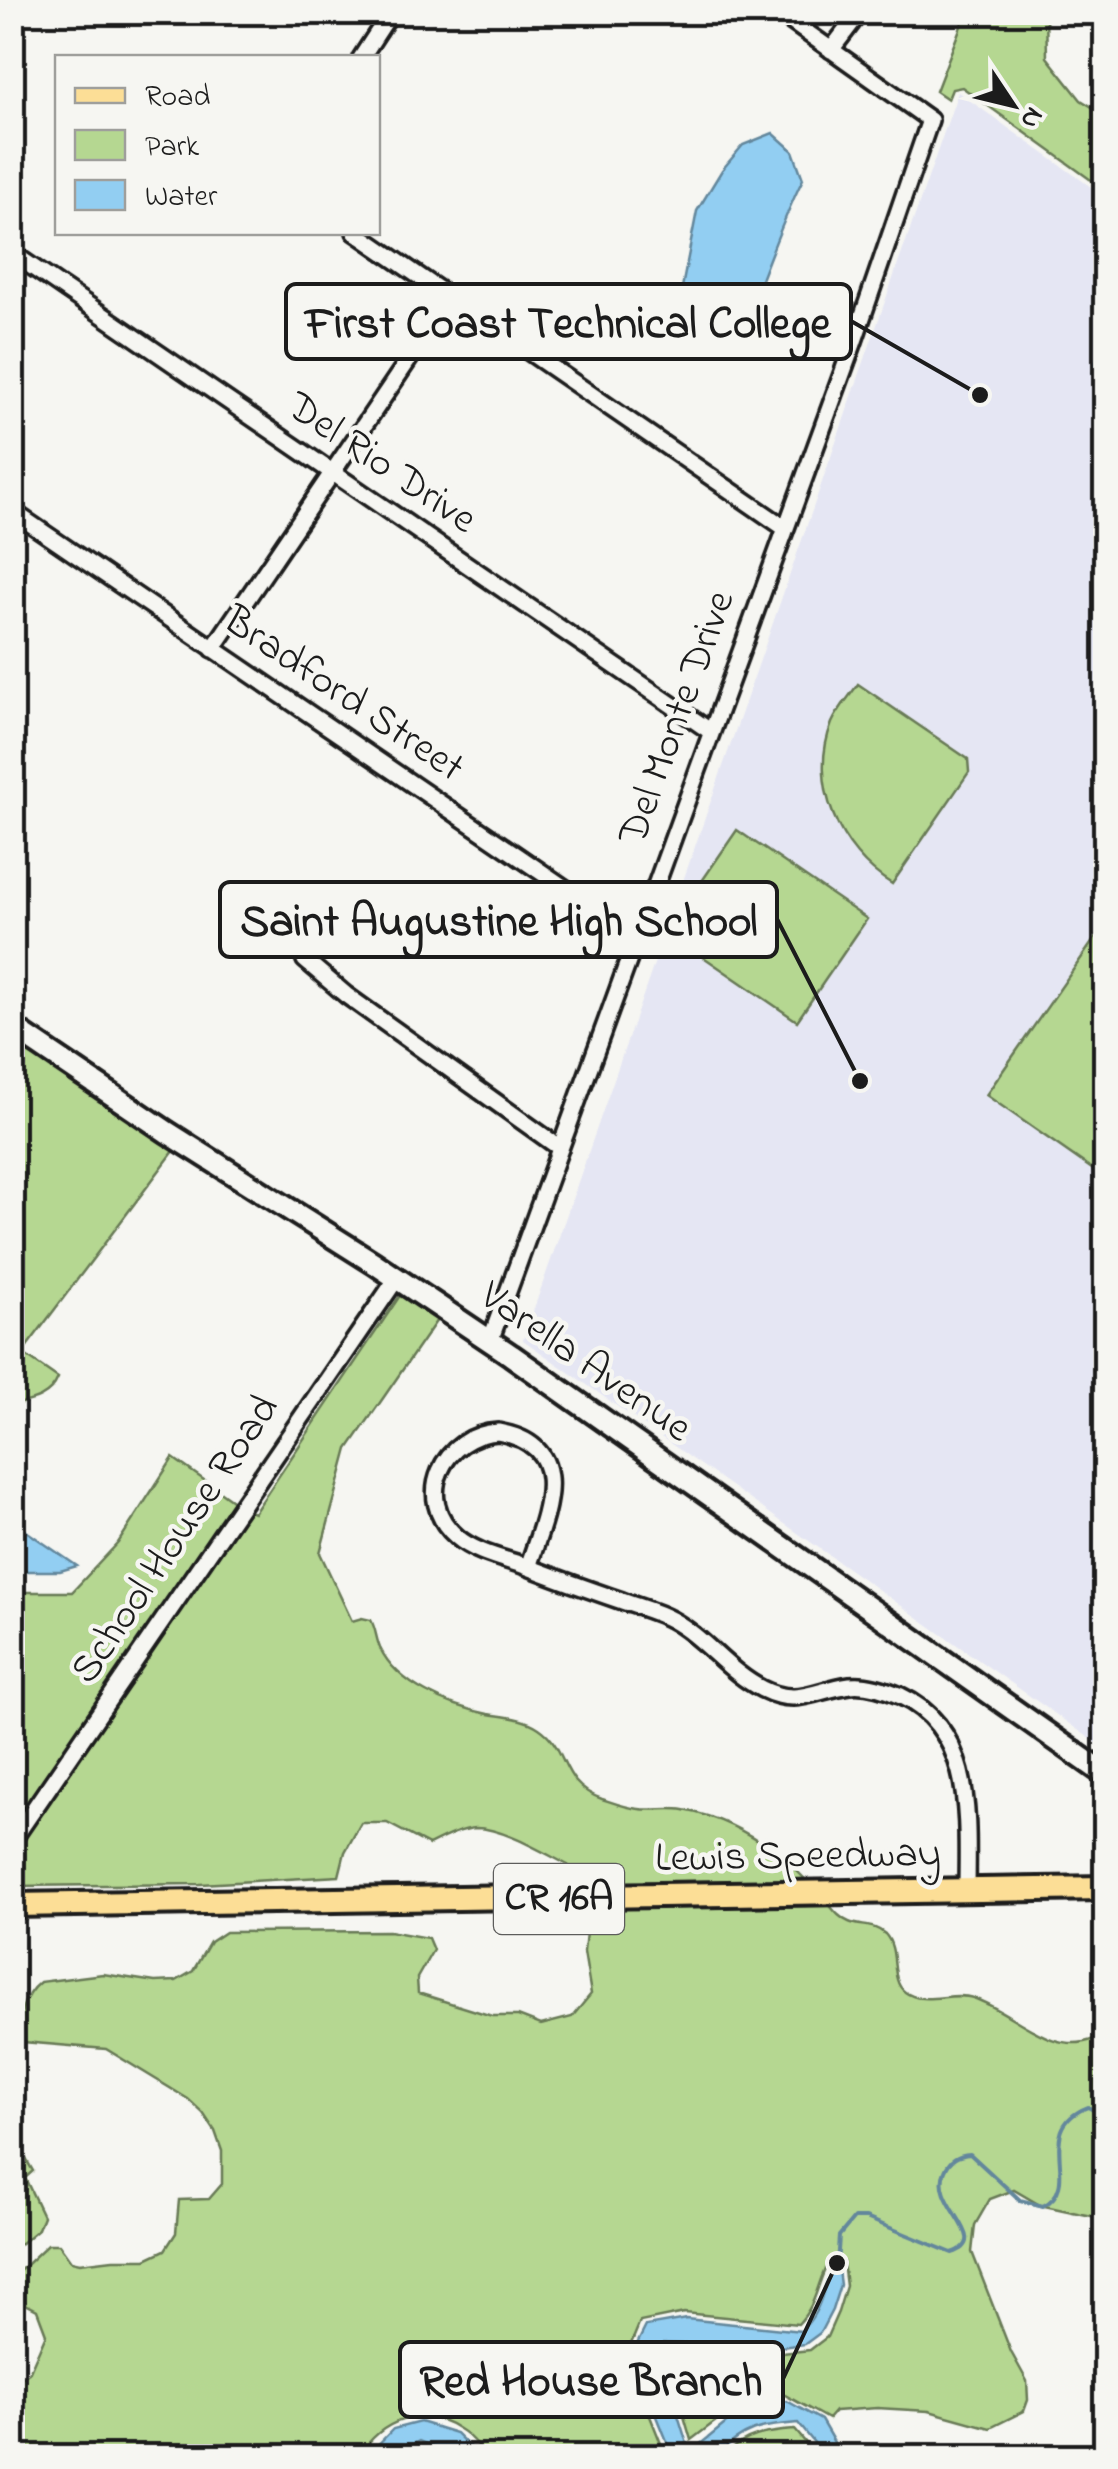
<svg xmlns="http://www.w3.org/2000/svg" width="1118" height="2469" viewBox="0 0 1118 2469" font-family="'Indie Flower',sans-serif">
<rect width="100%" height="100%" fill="#f6f6f2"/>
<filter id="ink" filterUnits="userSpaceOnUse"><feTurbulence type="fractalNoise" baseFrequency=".01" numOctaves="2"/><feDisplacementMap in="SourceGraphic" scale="20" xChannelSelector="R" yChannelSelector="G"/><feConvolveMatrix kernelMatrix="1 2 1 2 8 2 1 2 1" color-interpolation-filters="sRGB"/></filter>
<g filter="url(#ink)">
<!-- built -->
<path fill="#e5e6f3" d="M958 92 1105 197V1749L523 1340Z"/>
<!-- green -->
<path fill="#b5d791" stroke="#687a56" stroke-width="2.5" d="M966 13H1046L1047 57 1081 100 1105 115V190L962 87 952 89 948 99 936 91Z
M858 684 968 759 969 772 892 884C839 852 808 783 832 723 838 709 850 696 858 684Z
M737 830 867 919 797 1021 667 932Z
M1105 924V1178L986 1095Z
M13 1036 177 1147 22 1353 58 1378C50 1398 31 1401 13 1405Z
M403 1291 439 1317 348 1449 320 1553 352 1621 362 1618 371 1620C376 1629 376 1639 380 1648 398 1686 450 1706 488 1714 505 1717 524 1718 539 1728 570 1749 558 1783 602 1799 614 1803 627 1808 639 1809 654 1811 669 1807 684 1810 736 1820 777 1849 813 1887L576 1891 568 1865C544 1853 503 1828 476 1828 460 1829 443 1838 429 1845L387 1823H361L345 1852 339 1876 200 1884 13 1886 12 1856 29 1831 249 1511 254 1513Z
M173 1458 235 1502 13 1826V1592H72L118 1543Z
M826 1901C833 1909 839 1918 849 1922 861 1927 875 1924 885 1934 900 1950 889 1980 905 1992 923 2006 952 1991 973 1998 1013 2011 1051 2057 1094 2039L1105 2023V2219L1040 2205 1014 2190 990 2199 975 2225 972 2252 1011 2352 1027 2381 1028 2400 1024 2411 990 2428 929 2411 877 2408 835 2411 828 2419 785 2395 737 2405 691 2440 684 2416 685 2391 664 2357 668 2349 773 2354 810 2350 827 2337 838 2312 846 2286 843 2262 831 2258C816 2281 819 2302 798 2324L684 2313 640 2322 626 2356 666 2456H487C479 2448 470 2435 459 2429 422 2404 381 2420 359 2456H13V2383L29 2373 46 2334 37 2310 16 2299 13 2277 48 2244H59L71 2261 80 2263 113 2259H146L165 2250 176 2233 179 2200 209 2199 222 2184V2151L215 2131 203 2113 188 2099 106 2049 23 2042C15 2022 23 1995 40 1982L103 1974 155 1982 176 1981 193 1971 210 1942 225 1932 389 1931 428 1938 433 1950 417 1978 418 1993 492 2016H518L541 2025 572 2017 591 1994 584 1952 587 1922 581 1906Z
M12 2135 33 2171 25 2178 43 2216 38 2229 13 2250Z
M795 2430 817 2456H726C743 2434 770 2432 795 2430Z"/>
<!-- water -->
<path fill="#92cef2" stroke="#63879c" stroke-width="2.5" d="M110 13H178C154 21 130 32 110 13Z
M773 133 793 151 803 179C778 229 762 281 740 332H704L686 320 680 298 697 211 722 170 743 145Z
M1105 325V390L1093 372Z
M13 1522 77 1566 60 1571H13Z
M837 2263 840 2285 832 2310 820 2333 805 2344 773 2348 663 2343 657 2357 679 2394 678 2415 688 2447 698 2446 741 2411 787 2401 821 2420 842 2456H825L798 2423C760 2426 743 2429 717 2456H673L632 2354 646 2326 686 2319 801 2331C827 2304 819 2287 837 2263Z
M420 2422 456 2433 479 2456H445L436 2448 419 2441 389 2456H367L393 2429Z"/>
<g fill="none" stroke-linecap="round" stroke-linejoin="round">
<!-- stream -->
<path stroke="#63879c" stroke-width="4" d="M837 2265 839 2236 854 2218H866L952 2253C996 2240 929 2204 945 2171 950 2159 958 2155 970 2154L1020 2200 1043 2206C1085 2184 1030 2130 1088 2107L1106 2117"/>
<!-- street casing -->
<g stroke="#1c1c1c" stroke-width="22">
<path id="street" d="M831 50 860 12
M361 58 391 12
M355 232 785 528
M12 253 710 731
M12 511 635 936
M213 649 449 300
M305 927 299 940 305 960 346 995 560 1148
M490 1341 853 344 930 120 778 12
M498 1432C578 1446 545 1516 528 1567 506 1559 475 1553 457 1537 412 1498 443 1435 498 1432Z
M528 1567C559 1579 590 1590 622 1601 638 1607 656 1611 672 1620 705 1638 728 1672 762 1689 798 1707 814 1690 850 1685 866 1683 887 1690 901 1696 976 1731 967 1823 967 1893
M12 1841 397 1278"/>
</g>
<!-- secondary casing -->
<g stroke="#1c1c1c" stroke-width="28">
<path id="secondary" d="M12 1027 167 1132 374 1263 511 1355 1106 1775"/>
</g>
<!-- primary casing -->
<g stroke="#1c1c1c" stroke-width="30">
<path id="primary" d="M12 1905 1106 1888"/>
</g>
<!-- street -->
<use href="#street" stroke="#f6f6f2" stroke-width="15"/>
<!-- secondary -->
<use href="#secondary" stroke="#f6f6f2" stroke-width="20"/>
<!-- primary -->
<use href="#primary" stroke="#fcde96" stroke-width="22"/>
</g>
</g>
<g text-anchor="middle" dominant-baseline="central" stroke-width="9" stroke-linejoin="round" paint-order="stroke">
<!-- shield labels -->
<rect fill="#f6f6f2" stroke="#5d5d5c" stroke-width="2.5" x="494" y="1864" width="130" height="70" rx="8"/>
<g font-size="40" font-weight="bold" fill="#1c1c1c">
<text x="559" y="1899">CR 16A</text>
</g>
<!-- street labels -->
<g font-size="42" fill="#1c1c1c" stroke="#f6f6f2">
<text transform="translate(381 464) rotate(34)">Del Rio Drive</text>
<text transform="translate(343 695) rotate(34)">Bradford Street</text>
<text transform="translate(678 718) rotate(-70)">Del Monte Drive</text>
<text transform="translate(585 1363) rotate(35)">Varella Avenue</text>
<text transform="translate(176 1540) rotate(-56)">School House Road</text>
<text transform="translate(798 1857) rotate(-1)">Lewis Speedway</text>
</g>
</g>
<!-- callouts -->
<path fill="none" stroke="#1c1c1c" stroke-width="4" d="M980 395L851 321M860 1081L777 919M837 2263L783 2379"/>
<g fill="#1c1c1c" stroke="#f6f6f2" stroke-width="4">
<circle cx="980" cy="395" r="10"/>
<circle cx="860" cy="1081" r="10"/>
<circle cx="837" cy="2263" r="10"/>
</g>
<g fill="#f6f6f2" stroke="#1c1c1c" stroke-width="4">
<rect x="286" y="284" width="565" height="75" rx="10"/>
<rect x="220" y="882" width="557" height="75" rx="10"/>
<rect x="400" y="2342" width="383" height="75" rx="10"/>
</g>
<g font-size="45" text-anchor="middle" font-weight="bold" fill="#1c1c1c">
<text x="568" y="337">First Coast Technical College</text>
<text x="499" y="935">Saint Augustine High School</text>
<text x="591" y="2395">Red House Branch</text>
</g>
<!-- margin -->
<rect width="1118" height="2469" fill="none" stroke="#f6f6f2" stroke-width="50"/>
<rect x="25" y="25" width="1068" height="2419" fill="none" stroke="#1c1c1c" stroke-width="4" filter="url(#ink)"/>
<!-- legend -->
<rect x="55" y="55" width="325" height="180" fill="#f6f6f2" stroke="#9f9f9c" stroke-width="2.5"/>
<rect x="75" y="88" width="50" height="15" fill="#fcde96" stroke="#9f9f9c" stroke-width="2.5"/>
<text x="145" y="105" font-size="30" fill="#1c1c1c">Road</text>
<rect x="75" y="130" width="50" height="30" fill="#b5d791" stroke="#9f9f9c" stroke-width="2.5"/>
<text x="145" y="155" font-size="30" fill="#1c1c1c">Park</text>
<rect x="75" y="180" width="50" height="30" fill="#92cef2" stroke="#9f9f9c" stroke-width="2.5"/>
<text x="145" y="205" font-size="30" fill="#1c1c1c">Water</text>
<!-- north arrow -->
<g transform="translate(1013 105) rotate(125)" stroke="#f6f6f2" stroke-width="8" paint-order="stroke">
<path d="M0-8L18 38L0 25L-18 38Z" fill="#1c1c1c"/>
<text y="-15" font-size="28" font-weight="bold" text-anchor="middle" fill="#1c1c1c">N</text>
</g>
</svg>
